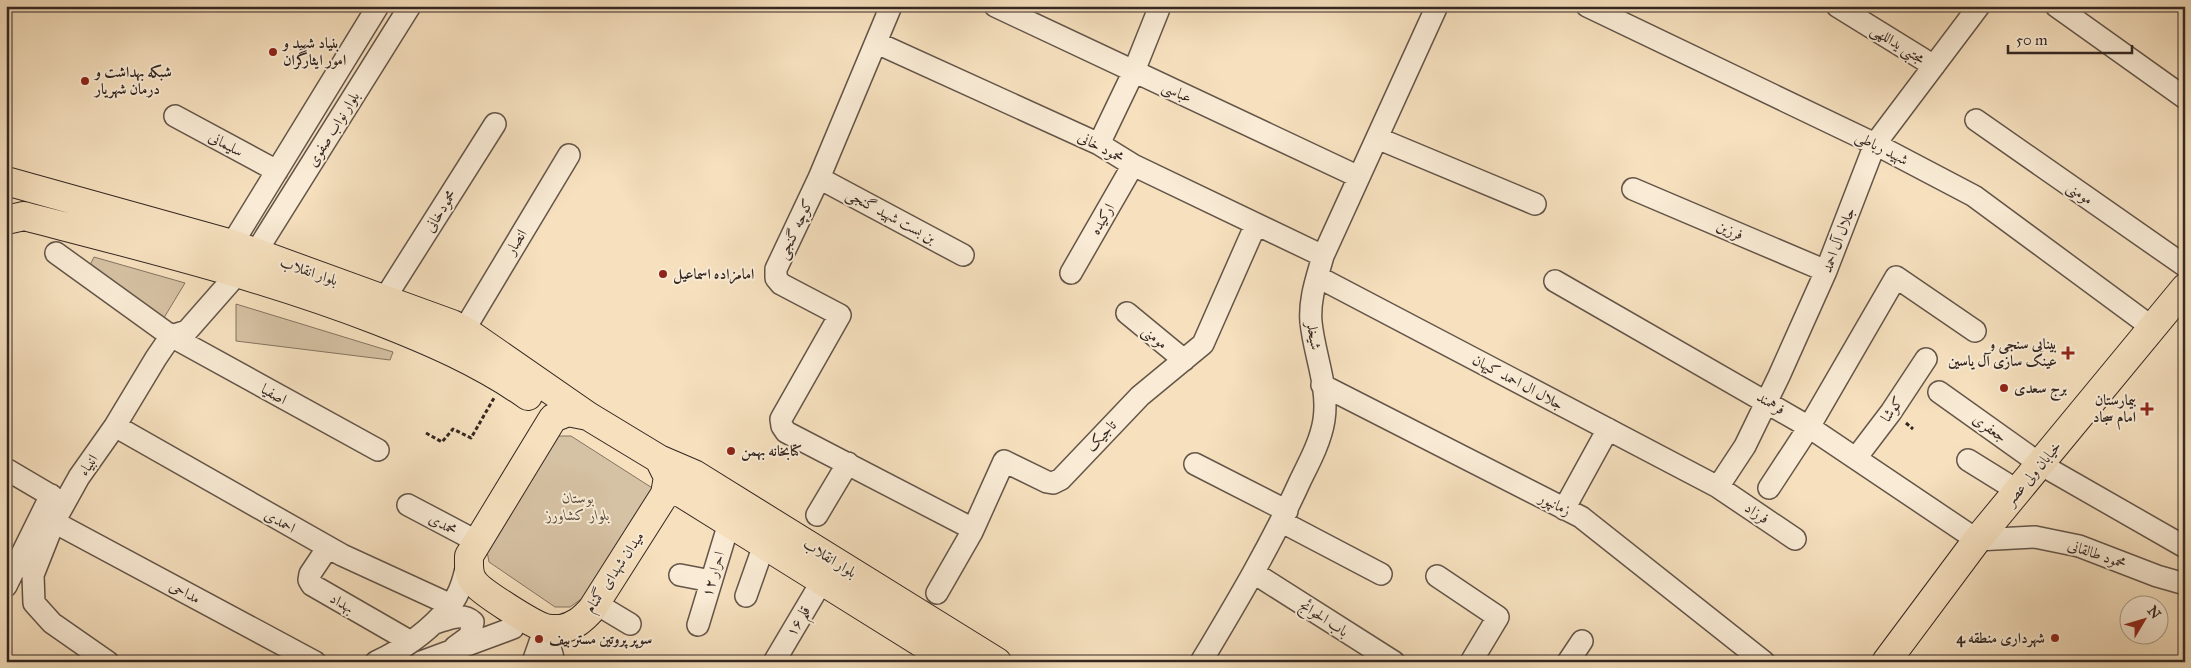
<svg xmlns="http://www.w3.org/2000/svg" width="2191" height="668" viewBox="0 0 2191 668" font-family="'IM FELL Great Primer',Amiri,serif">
<rect width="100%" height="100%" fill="#f6e0be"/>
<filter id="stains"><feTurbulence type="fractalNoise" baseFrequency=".004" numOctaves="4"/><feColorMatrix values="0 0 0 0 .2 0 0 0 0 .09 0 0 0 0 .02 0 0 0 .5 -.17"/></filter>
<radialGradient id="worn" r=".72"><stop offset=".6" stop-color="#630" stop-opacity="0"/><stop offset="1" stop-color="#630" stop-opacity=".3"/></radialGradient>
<!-- green -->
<path fill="#d5c1a3" stroke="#847462" d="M94 257 185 283 162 321 87 271Z
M236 304 393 352 390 360 236 341Z
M559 436H571L657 491 584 597 570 607H555L489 562 486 546Z"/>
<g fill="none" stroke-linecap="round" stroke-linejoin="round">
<!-- minor casing -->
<g stroke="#645549" stroke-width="24">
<path id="minor" d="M891 6 819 178 776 269V278L781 284 840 315 781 419 782 426 786 432 973 529
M995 6 1359 177
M1587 6 1875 144 1974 196 2153 328
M1837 6 1934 66
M2056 6 2185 98
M877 43 1099 144 1133 165 1323 256
M175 116 277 171
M1976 120 2185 266
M1377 138 1535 204
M1099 144 1134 71 1160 6
M819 178 963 255
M1633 189 1826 271
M232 244 378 6
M256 252 410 6
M56 253 171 336 378 450
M1071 273 1133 165
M1318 277 1718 487 1795 539
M1555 281 1809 427 1977 540 2035 537 2079 546 2157 576 2185 584
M385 298 495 124
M1127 313 1184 360
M464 330 569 155
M1322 385 1581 517 1764 662
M1939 392 2040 464 2185 547
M115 426 342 555 451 605
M1856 458 1891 412 1926 359
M1968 460 2018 491
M1195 464 1287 511
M6 469 62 502
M1718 487 1745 446 1779 376 1826 271 1875 144 1979 6
M1769 488 1809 427 1896 277 1975 331
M408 505 478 542
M1564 509 1608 429
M817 515 848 463
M54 522 315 662
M1282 522 1381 574
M328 547 310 574 309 580 312 585 411 642
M1254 573 1394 662
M680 575 711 581
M1437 576 1498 617 1471 662
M6 586 51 495
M937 593 972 532 1004 461 1047 482 1053 483 1061 479 1140 396 1203 344 1256 224
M746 596 764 545
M595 603 630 624
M435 623C448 619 462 612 473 622L470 636 455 647
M698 625 729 523
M545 628 554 662
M108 662 52 623 34 603 33 575 54 522 79 477 115 426 156 358 171 336 187 331 238 273
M376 662C404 649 430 630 450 606 461 593 465 574 468 559
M421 662 513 628
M533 662 545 628
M774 662 822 581
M1201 662C1237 602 1272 543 1301 479 1310 461 1321 440 1324 420 1329 387 1314 354 1311 322 1309 299 1317 278 1323 256L1437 6
M1568 662 1582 641"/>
</g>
<!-- major casing -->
<g stroke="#342722" stroke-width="30">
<path id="major" d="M6 181 232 244 452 324 464 330 588 416
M6 220 24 216C143 247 262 276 376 320 430 341 481 363 528 396
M568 412 588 416 659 459 668 477 665 494 592 609C583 619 574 627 560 629 556 629 549 629 545 628 532 624 481 592 474 582 468 575 469 565 469 556L553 418Z
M659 459 694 474 997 662
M665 494 678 491 952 662
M1886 662 1977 540 2185 288"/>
</g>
<!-- path -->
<path stroke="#342722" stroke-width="3" stroke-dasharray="4 2.5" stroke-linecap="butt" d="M1906 423 1913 429
M426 433 442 442 453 429 471 438 494 398"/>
<!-- minor -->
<use href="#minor" stroke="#f9ebd5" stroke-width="21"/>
<!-- major -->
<use href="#major" stroke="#f6e0be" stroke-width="28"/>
</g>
<!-- markers -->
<g fill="#8f2418" stroke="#f9ebd5" stroke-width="2">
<circle cx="273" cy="52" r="5"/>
<circle cx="85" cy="81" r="5"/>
<circle cx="663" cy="274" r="5"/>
<path d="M2065.5 345.5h5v5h5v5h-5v5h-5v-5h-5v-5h5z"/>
<circle cx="2004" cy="388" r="5"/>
<path d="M2144.5 401.5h5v5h5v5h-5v5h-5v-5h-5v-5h5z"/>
<circle cx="731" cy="451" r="5"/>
<circle cx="2055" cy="638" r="5"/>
<circle cx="539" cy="639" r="5"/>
</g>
<g text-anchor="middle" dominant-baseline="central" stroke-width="4" stroke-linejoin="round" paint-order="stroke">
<!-- poi labels -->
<g font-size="15" font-weight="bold" fill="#342722" stroke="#f9ebd5" text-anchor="start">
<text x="283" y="43">بنیاد شهید و<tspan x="283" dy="17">امور ایثارگران</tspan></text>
<text x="95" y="72">شبکه بهداشت و<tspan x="95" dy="17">درمان شهریار</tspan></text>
<text x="673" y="274">امامزاده اسماعیل</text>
<text x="2057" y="344" text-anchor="end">بینایی سنجی و<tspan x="2057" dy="17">عینک سازی آل یاسین</tspan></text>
<text x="2014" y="388">برج سعدی</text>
<text x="2136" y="400" text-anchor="end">بیمارستان<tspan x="2136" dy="17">امام سجاد</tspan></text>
<text x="741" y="451">کتابخانه بهمن</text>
<text x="2045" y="638" text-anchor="end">شهرداری منطقه 4</text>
<text x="549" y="639">سوپر پروتین مستر بیف</text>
</g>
<!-- street labels -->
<g font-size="15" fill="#342722" stroke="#f9ebd5">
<text transform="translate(1898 44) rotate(32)">مجتبی یداللهی</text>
<text transform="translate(1177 92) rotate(25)">عباسی</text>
<text transform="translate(333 129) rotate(-58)">بلوار نواب صفوی</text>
<text transform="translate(226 144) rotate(28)">سلیمانی</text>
<text transform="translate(1101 147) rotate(28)">محمود خانی</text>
<text transform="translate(1882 148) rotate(27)">شهید رباطی</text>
<text transform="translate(2080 193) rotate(35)">مومنی</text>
<text transform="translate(440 211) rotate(-58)">محمودخانی</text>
<text transform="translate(891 216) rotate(28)">بن بست شهید گنجی</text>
<text transform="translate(1102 219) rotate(-60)">ارکیده</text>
<text transform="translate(795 229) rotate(-65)">کوچه گنجی</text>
<text transform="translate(1730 230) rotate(23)">فرزین</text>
<text transform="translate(1838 240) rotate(-69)">جلال آل احمد</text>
<text transform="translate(516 242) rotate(-59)">انصار</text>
<text transform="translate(309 271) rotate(19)">بلوار انقلاب</text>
<text transform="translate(1314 336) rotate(81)">شیخلر</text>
<text transform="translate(1155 337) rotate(39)">مومنی</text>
<text transform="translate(1518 382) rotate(28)">جلال ال احمد کیهان</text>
<text transform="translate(274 394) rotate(29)">اصفیا</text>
<text transform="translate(1771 403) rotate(31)">فرهمند</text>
<text transform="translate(1892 409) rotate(-55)">کوشا</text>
<text transform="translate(1990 428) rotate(36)">جعفری</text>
<text transform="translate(1101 436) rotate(-47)">تاجیک</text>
<text transform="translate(88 465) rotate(-56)">انبیاء</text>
<text transform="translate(2033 473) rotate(-50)">خیابان ولی عصر</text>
<text transform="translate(1555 504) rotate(27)">زمانپور</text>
<text transform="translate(1757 513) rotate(34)">فرزاد</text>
<text transform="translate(280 521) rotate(29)">احمدی</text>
<text transform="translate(443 524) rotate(28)">محمدی</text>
<text transform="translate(2097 554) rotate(19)">محمود طالقانی</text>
<text transform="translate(830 558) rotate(32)">بلوار انقلاب</text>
<text transform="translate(614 572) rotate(-56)">میدان شهدای گمنام</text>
<text transform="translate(713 574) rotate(-73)">احرار ۱۲</text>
<text transform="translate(185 592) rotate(28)">مداحی</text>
<text transform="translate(342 603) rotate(30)">بهداد</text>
<text transform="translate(1324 618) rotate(33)">باب الحوائج</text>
<text transform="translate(798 621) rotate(-59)">قلم ۱۶</text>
</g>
<!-- park labels -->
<g font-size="15" font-style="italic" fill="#5c4e42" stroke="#f9ebd5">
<text x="578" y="498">بوستان<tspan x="578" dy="17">بلوار کشاورز</tspan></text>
</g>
</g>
<!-- margin -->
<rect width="2191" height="668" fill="none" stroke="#f6e0be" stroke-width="25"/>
<rect x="8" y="8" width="2176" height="653" fill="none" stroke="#342722" stroke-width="2.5"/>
<rect x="12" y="12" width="2166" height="643" fill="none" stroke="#342722"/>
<!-- north arrow -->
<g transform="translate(2144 620) rotate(52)"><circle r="24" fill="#f9ebd5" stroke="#aa9d8d"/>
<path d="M0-4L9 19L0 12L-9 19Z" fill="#8f2418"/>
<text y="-8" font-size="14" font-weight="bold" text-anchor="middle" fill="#342722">N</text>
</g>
<!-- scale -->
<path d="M2008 45v8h124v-8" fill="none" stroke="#342722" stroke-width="2.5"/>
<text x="2016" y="45" font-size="15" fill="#342722" stroke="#f9ebd5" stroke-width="4" paint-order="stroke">50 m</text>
<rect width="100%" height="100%" filter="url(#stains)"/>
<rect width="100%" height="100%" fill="url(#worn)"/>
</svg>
